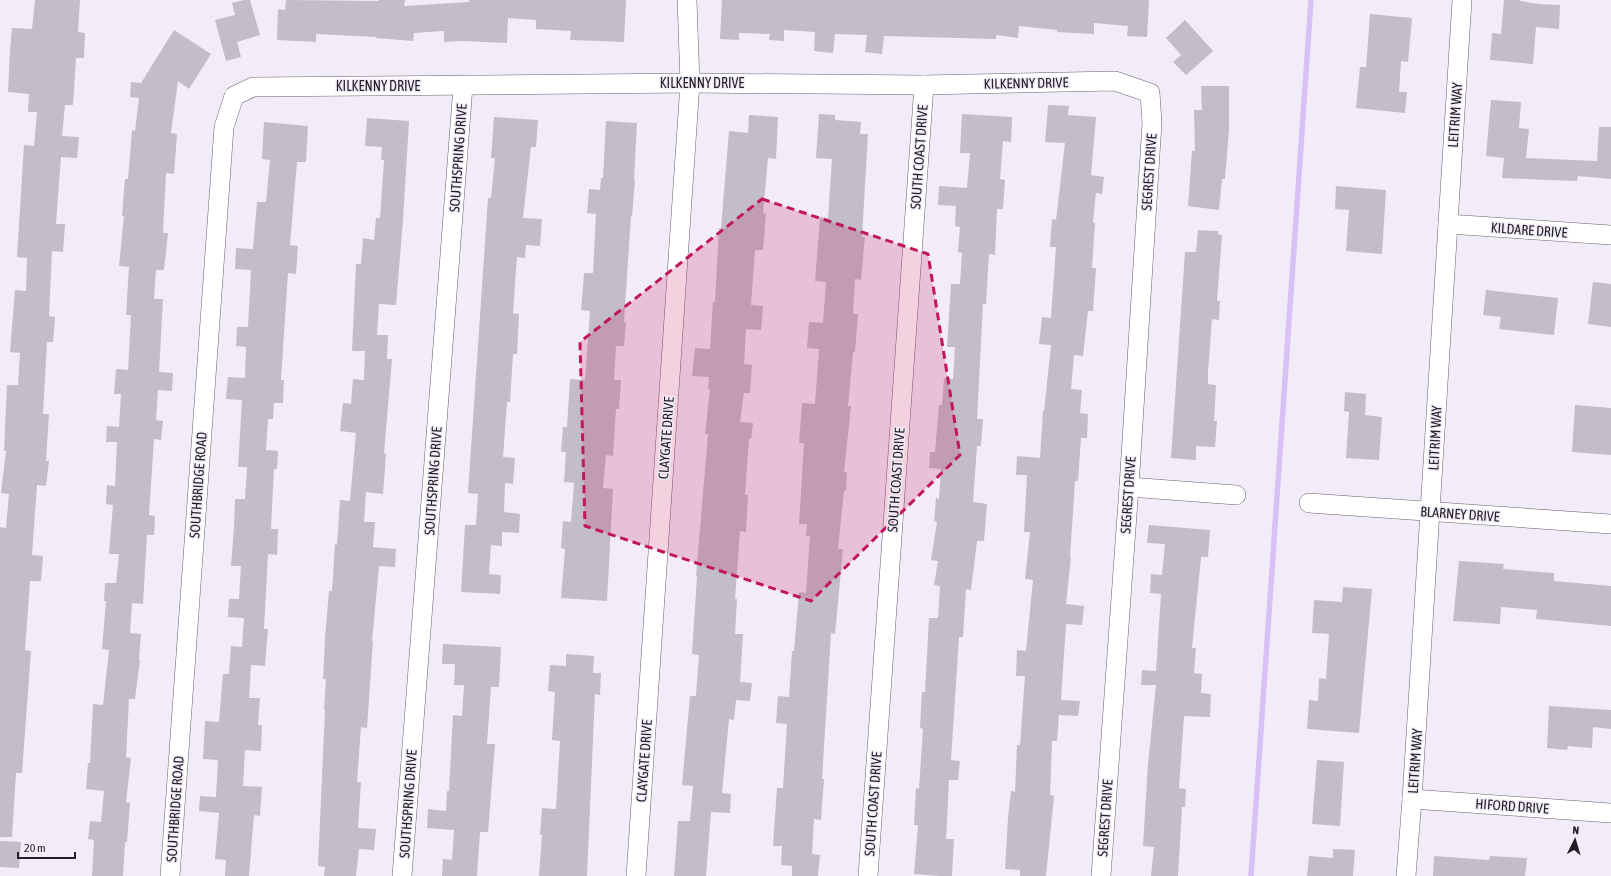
<svg xmlns="http://www.w3.org/2000/svg" width="1611" height="876" font-family="'Asap Condensed',sans-serif">
  <style>
    .lines { fill: none; stroke-linecap: round; stroke-linejoin: round }
    .stream { stroke: #d8c1f4; stroke-width: 5.5 }
    .building { fill: #c2bdc9 }
    .minor-casing { stroke: #66626d; stroke-width: 20 }
    .minor { stroke: #fff; stroke-width: 19 }
    .marked { fill: #c2185b; fill-opacity: 0.2; stroke: #c2185b; stroke-width: 3; stroke-dasharray: 8 5; stroke-linejoin: round }
    .labels { text-anchor: middle; stroke-width: 3; stroke-linejoin: round; paint-order: stroke }
    .street-label { font-size: 14px; fill: #232126; stroke: #f2ecf9 }
  </style>
  <rect width="100%" height="100%" fill="#f2ecf9"/>
  <g class="lines">
    <!-- stream -->
    <path class="stream" d="M 1251,876 L 1311,0"/>
  </g>
  <!-- building -->
  <g class="building">
    <path d="M 35,0 L 80,0 L 78,32 L 85,33 L 84,58 L 76,58 L 73,105 L 65,105 L 62,136 L 79,137 L 77,158 L 61,157 L 56,224 L 65,224 L 63,252 L 52,251 L 49,316 L 55,317 L 53,342 L 47,342 L 43,414 L 49,414 L 46,461 L 49,461 L 46,486 L 37,485 L 32,555 L 43,556 L 41,581 L 30,581 L 25,650 L 31,651 L 22,773 L 16,773 L 12,837 L 0,837 L 0,527 L 6,528 L 9,494 L 1,493 L 6,451 L 4,451 L 7,385 L 18,385 L 20,353 L 10,352 L 15,290 L 26,291 L 27,258 L 17,257 L 24,145 L 34,146 L 37,112 L 28,112 L 29,94 L 8,92 L 10,51 L 12,28 L 32,29 Z"/>
    <path d="M 244,0 L 250,0 L 260,35 L 237,42 L 241,57 L 226,61 L 215,20 L 235,15 L 232,3 Z"/>
    <path d="M 286,0 L 378,1 L 379,0 L 405,0 L 404,6 L 469,2 L 469,0 L 626,0 L 624,42 L 570,40 L 571,31 L 536,29 L 536,20 L 508,18 L 507,43 L 461,41 L 444,42 L 444,31 L 414,33 L 413,41 L 376,38 L 376,37 L 316,34 L 316,42 L 277,40 L 278,9 L 285,10 Z"/>
    <path d="M 722,0 L 1149,0 L 1147,37 L 1127,36 L 1128,26 L 1094,23 L 1094,34 L 1057,32 L 1057,30 L 1019,26 L 1018,38 L 996,35 L 996,39 L 884,36 L 882,54 L 865,52 L 867,35 L 835,34 L 833,53 L 814,51 L 815,32 L 784,30 L 784,41 L 769,40 L 770,34 L 739,33 L 739,40 L 720,39 Z"/>
    <path d="M 1504,0 L 1520,0 L 1520,1 L 1538,4 L 1560,5 L 1559,29 L 1536,27 L 1533,64 L 1490,60 L 1492,33 L 1501,34 Z"/>
    <path d="M 1370,14 L 1412,18 L 1408,62 L 1401,61 L 1399,92 L 1407,92 L 1405,113 L 1356,108 L 1360,67 L 1366,67 Z"/>
    <path d="M 1185,20 L 1213,51 L 1186,75 L 1173,62 L 1181,55 L 1166,38 Z"/>
    <path d="M 174,30 L 211,54 L 189,89 L 178,81 L 171,133 L 177,134 L 174,174 L 166,173 L 163,233 L 168,233 L 164,270 L 156,270 L 154,299 L 163,299 L 159,372 L 173,373 L 172,391 L 158,390 L 156,420 L 163,421 L 161,440 L 154,439 L 149,515 L 155,516 L 154,535 L 147,535 L 143,604 L 132,603 L 130,633 L 141,634 L 139,660 L 140,660 L 135,699 L 129,699 L 126,757 L 131,758 L 126,802 L 130,803 L 127,842 L 125,842 L 123,876 L 92,876 L 94,840 L 88,839 L 90,821 L 101,822 L 104,791 L 86,789 L 88,763 L 90,763 L 93,704 L 103,705 L 109,650 L 102,649 L 106,601 L 104,601 L 105,583 L 116,583 L 119,554 L 109,554 L 113,505 L 106,504 L 107,485 L 115,486 L 117,442 L 106,442 L 107,426 L 119,427 L 121,394 L 114,394 L 116,369 L 128,370 L 131,315 L 126,315 L 129,267 L 119,266 L 124,216 L 122,216 L 125,179 L 128,179 L 132,130 L 135,131 L 139,98 L 130,97 L 131,82 L 141,83 Z"/>
    <path d="M 1201,86 L 1229,86 L 1229,130 L 1225,179 L 1222,179 L 1219,210 L 1188,206 L 1192,151 L 1195,151 L 1194,110 L 1202,110 Z"/>
    <path d="M 1491,100 L 1521,102 L 1519,128 L 1529,129 L 1526,158 L 1597,161 L 1599,127 L 1611,127 L 1611,179 L 1578,176 L 1577,181 L 1502,178 L 1504,158 L 1486,156 Z"/>
    <path d="M 1048,105 L 1069,106 L 1068,115 L 1096,117 L 1091,175 L 1104,177 L 1102,194 L 1096,193 L 1093,222 L 1095,223 L 1092,268 L 1096,268 L 1093,311 L 1088,311 L 1083,356 L 1074,355 L 1071,389 L 1082,390 L 1080,413 L 1088,414 L 1087,438 L 1081,438 L 1078,481 L 1075,481 L 1070,557 L 1071,557 L 1066,604 L 1084,606 L 1082,625 L 1066,624 L 1061,700 L 1080,701 L 1078,716 L 1059,715 L 1057,741 L 1052,741 L 1050,795 L 1054,796 L 1046,876 L 1020,876 L 1020,870 L 1005,869 L 1008,818 L 1011,791 L 1015,792 L 1017,745 L 1020,745 L 1025,676 L 1016,676 L 1017,650 L 1026,651 L 1033,580 L 1025,579 L 1030,532 L 1024,532 L 1027,475 L 1016,475 L 1017,456 L 1040,458 L 1043,411 L 1044,411 L 1051,345 L 1039,344 L 1042,317 L 1051,318 L 1056,247 L 1050,247 L 1052,219 L 1056,220 L 1065,143 L 1045,142 Z"/>
    <path d="M 819,114 L 835,115 L 835,120 L 861,122 L 860,134 L 868,134 L 862,237 L 865,237 L 861,280 L 855,279 L 853,314 L 858,314 L 855,352 L 853,352 L 848,406 L 851,406 L 844,472 L 847,472 L 846,491 L 844,491 L 838,549 L 843,549 L 835,634 L 831,633 L 822,779 L 824,779 L 821,820 L 814,819 L 812,854 L 820,855 L 818,876 L 792,876 L 792,866 L 781,865 L 782,846 L 773,846 L 777,788 L 783,788 L 787,724 L 776,723 L 778,696 L 789,697 L 792,651 L 794,651 L 799,592 L 806,593 L 810,536 L 806,536 L 807,524 L 799,524 L 804,443 L 799,443 L 802,403 L 815,404 L 819,349 L 807,348 L 809,322 L 823,323 L 826,282 L 815,281 L 820,217 L 828,218 L 832,159 L 816,158 Z"/>
    <path d="M 962,114 L 1012,117 L 1011,142 L 1003,141 L 1000,179 L 1005,180 L 1003,209 L 997,209 L 995,255 L 989,254 L 986,304 L 983,304 L 977,419 L 983,419 L 981,446 L 977,446 L 973,502 L 987,504 L 984,541 L 977,541 L 971,590 L 966,589 L 963,637 L 959,637 L 951,760 L 960,761 L 958,780 L 949,780 L 946,839 L 954,839 L 952,876 L 940,876 L 914,874 L 918,825 L 914,825 L 916,788 L 919,789 L 923,729 L 920,728 L 922,692 L 925,692 L 929,618 L 938,618 L 940,586 L 934,585 L 938,561 L 931,560 L 937,522 L 934,521 L 936,498 L 939,499 L 941,469 L 929,468 L 930,452 L 935,452 L 939,405 L 942,405 L 944,378 L 953,379 L 955,347 L 947,347 L 951,284 L 960,284 L 962,253 L 958,252 L 960,227 L 955,226 L 956,206 L 938,205 L 939,186 L 967,188 L 970,153 L 960,153 Z"/>
    <path d="M 749,115 L 778,117 L 776,159 L 768,158 L 763,213 L 766,214 L 763,250 L 755,250 L 751,305 L 763,306 L 761,330 L 746,329 L 744,364 L 752,365 L 750,393 L 744,393 L 740,422 L 753,423 L 751,439 L 749,439 L 745,495 L 748,495 L 746,532 L 740,531 L 735,599 L 737,599 L 735,634 L 743,634 L 740,682 L 752,683 L 750,701 L 736,700 L 734,720 L 729,719 L 722,793 L 731,794 L 730,813 L 711,812 L 706,876 L 674,876 L 678,821 L 690,821 L 693,786 L 682,785 L 690,696 L 696,696 L 699,655 L 692,654 L 697,576 L 696,576 L 708,434 L 705,434 L 710,389 L 708,389 L 709,377 L 692,376 L 695,348 L 710,349 L 713,302 L 715,302 L 719,228 L 721,228 L 729,131 L 748,133 Z"/>
    <path d="M 494,117 L 538,120 L 536,147 L 531,147 L 523,218 L 542,219 L 540,246 L 526,245 L 525,258 L 517,257 L 513,313 L 519,314 L 517,354 L 513,354 L 510,402 L 507,402 L 503,457 L 515,458 L 513,484 L 505,483 L 504,512 L 520,514 L 519,533 L 502,532 L 502,546 L 491,545 L 489,574 L 501,575 L 500,594 L 461,592 L 465,525 L 476,525 L 478,494 L 468,493 L 488,198 L 491,198 L 495,158 L 491,158 Z"/>
    <path d="M 367,118 L 409,121 L 403,220 L 396,305 L 379,304 L 377,335 L 388,335 L 387,359 L 392,359 L 384,453 L 386,454 L 383,494 L 366,492 L 364,522 L 375,522 L 373,547 L 396,549 L 395,567 L 379,566 L 372,641 L 373,641 L 367,728 L 361,727 L 357,782 L 361,782 L 358,828 L 376,829 L 374,850 L 359,849 L 356,876 L 324,876 L 325,867 L 318,866 L 325,710 L 324,710 L 326,679 L 323,679 L 325,638 L 329,591 L 332,591 L 335,544 L 337,545 L 340,500 L 350,501 L 356,433 L 340,431 L 343,403 L 351,404 L 353,379 L 364,380 L 365,351 L 352,351 L 356,264 L 361,264 L 363,238 L 374,240 L 376,218 L 380,218 L 384,160 L 381,160 L 382,147 L 365,146 Z"/>
    <path d="M 606,121 L 637,123 L 634,180 L 635,180 L 632,216 L 631,216 L 624,322 L 626,322 L 624,346 L 616,346 L 614,380 L 621,380 L 619,409 L 616,409 L 613,456 L 606,455 L 603,488 L 613,489 L 607,601 L 561,598 L 565,549 L 561,548 L 563,521 L 571,522 L 574,483 L 564,482 L 566,452 L 561,452 L 563,427 L 567,427 L 570,379 L 585,380 L 590,311 L 581,310 L 584,273 L 593,273 L 596,214 L 587,213 L 589,189 L 600,190 L 601,178 L 603,178 Z"/>
    <path d="M 264,122 L 308,126 L 306,162 L 297,162 L 290,245 L 298,246 L 296,274 L 288,273 L 281,380 L 284,380 L 283,403 L 274,403 L 273,419 L 268,419 L 266,450 L 278,451 L 277,469 L 274,469 L 271,529 L 278,529 L 277,555 L 268,554 L 264,629 L 268,629 L 265,666 L 251,665 L 249,698 L 260,698 L 258,725 L 262,725 L 261,751 L 245,750 L 243,786 L 262,787 L 260,816 L 254,815 L 249,876 L 225,876 L 226,860 L 215,859 L 219,813 L 199,811 L 200,796 L 216,797 L 218,760 L 203,759 L 205,721 L 219,722 L 223,674 L 229,674 L 231,646 L 242,647 L 244,618 L 228,617 L 229,599 L 239,599 L 241,566 L 231,566 L 234,527 L 235,499 L 245,499 L 247,467 L 238,467 L 242,400 L 226,399 L 228,377 L 245,378 L 246,347 L 236,346 L 237,327 L 248,327 L 251,270 L 235,269 L 236,248 L 253,249 L 257,202 L 266,202 L 270,160 L 262,159 Z"/>
    <path d="M 1336,186 L 1386,190 L 1382,254 L 1346,251 L 1349,210 L 1335,209 Z"/>
    <path d="M 1198,230 L 1218,231 L 1218,234 L 1222,235 L 1217,301 L 1220,301 L 1219,320 L 1212,319 L 1208,372 L 1208,384 L 1216,385 L 1214,421 L 1217,421 L 1215,447 L 1196,446 L 1196,460 L 1171,458 L 1185,252 L 1196,252 Z"/>
    <path d="M 1593,282 L 1611,284 L 1611,327 L 1588,324 Z"/>
    <path d="M 1486,290 L 1558,298 L 1554,335 L 1499,329 L 1501,317 L 1483,315 Z"/>
    <path d="M 1345,392 L 1366,394 L 1365,415 L 1382,417 L 1379,460 L 1346,458 L 1349,412 L 1344,411 Z"/>
    <path d="M 1575,405 L 1611,408 L 1611,455 L 1572,452 Z"/>
    <path d="M 1149,525 L 1210,530 L 1208,557 L 1201,557 L 1192,648 L 1196,648 L 1194,673 L 1202,674 L 1201,693 L 1211,694 L 1210,717 L 1184,716 L 1179,788 L 1186,789 L 1185,807 L 1182,807 L 1178,876 L 1151,876 L 1154,847 L 1143,846 L 1148,764 L 1156,685 L 1141,685 L 1142,670 L 1156,671 L 1161,594 L 1150,593 L 1151,574 L 1162,575 L 1165,544 L 1147,543 Z"/>
    <path d="M 1459,561 L 1504,564 L 1503,569 L 1554,573 L 1554,581 L 1611,586 L 1611,626 L 1536,619 L 1537,610 L 1501,607 L 1500,624 L 1453,621 Z"/>
    <path d="M 1343,587 L 1372,589 L 1359,733 L 1307,729 L 1309,700 L 1318,701 L 1319,678 L 1326,679 L 1329,634 L 1312,633 L 1314,600 L 1342,602 Z"/>
    <path d="M 443,644 L 501,647 L 499,687 L 491,687 L 487,744 L 495,744 L 488,832 L 480,832 L 477,876 L 442,876 L 443,859 L 452,860 L 454,830 L 427,828 L 428,809 L 446,811 L 447,791 L 449,791 L 453,715 L 462,716 L 464,685 L 454,685 L 455,664 L 442,664 Z"/>
    <path d="M 566,654 L 594,656 L 593,673 L 601,673 L 600,695 L 595,694 L 587,876 L 539,876 L 542,835 L 540,835 L 542,808 L 556,809 L 560,741 L 552,740 L 555,692 L 548,691 L 550,665 L 566,666 Z"/>
    <path d="M 1549,706 L 1611,710 L 1611,729 L 1593,727 L 1592,748 L 1568,746 L 1567,750 L 1547,748 Z"/>
    <path d="M 1317,760 L 1344,762 L 1340,826 L 1312,824 Z"/>
    <path d="M 0,841 L 21,842 L 19,868 L 0,867 Z"/>
    <path d="M 1333,849 L 1355,850 L 1353,876 L 1307,876 L 1309,856 L 1333,858 Z"/>
    <path d="M 1434,856 L 1489,860 L 1490,856 L 1527,858 L 1525,876 L 1433,876 Z"/>
  </g>
  <g class="lines">
    <!-- minor casing -->
    <g class="minor-casing">
      <g id="minor">
        <path d="M 1448,224 L 1611,235"/>
        <path d="M 1129,487 L 1236,495"/>
        <path d="M 1309,503 L 1611,524"/>
        <path d="M 1412,799 L 1611,813"/>
        <path d="M 170,876 L 224,127 L 234,96 L 253,87 L 690,83 L 924,85 L 1115,81 L 1150,93 L 1152,123 L 1129,487 L 1101,876"/>
        <path d="M 402,876 L 463,86"/>
        <path d="M 636,876 L 690,83 L 687,0"/>
        <path d="M 868,876 L 924,85"/>
        <path d="M 1406,876 L 1412,799 L 1462,0"/>
      </g>
    </g>
    <!-- minor -->
    <use href="#minor" class="minor"/>
  </g>
  <!-- marked area -->
  <path class="marked" d="M 762,199 L 928,254 L 960,455 L 811,601 L 585,526 L 580,342 Z"/>
  <g class="labels">
    <!-- street labels -->
    <g class="street-label">
      <text x="702" y="88">KILKENNY DRIVE</text>
      <text transform="translate(1026 83) rotate(-1)" y="5">KILKENNY DRIVE</text>
      <text x="378" y="91">KILKENNY DRIVE</text>
      <text transform="translate(1455 115) rotate(-86)" y="5">LEITRIM WAY</text>
      <text transform="translate(919 157) rotate(-86)" y="5">SOUTH COAST DRIVE</text>
      <text transform="translate(458 158) rotate(-86)" y="5">SOUTHSPRING DRIVE</text>
      <text transform="translate(1149 172) rotate(-86)" y="5">SEGREST DRIVE</text>
      <text transform="translate(1529 230) rotate(4)" y="5">KILDARE DRIVE</text>
      <text transform="translate(666 438) rotate(-86)" y="5">CLAYGATE DRIVE</text>
      <text transform="translate(1435 438) rotate(-87)" y="5">LEITRIM WAY</text>
      <text transform="translate(896 480) rotate(-86)" y="5">SOUTH COAST DRIVE</text>
      <text transform="translate(433 481) rotate(-86)" y="5">SOUTHSPRING DRIVE</text>
      <text transform="translate(198 485) rotate(-86)" y="5">SOUTHBRIDGE ROAD</text>
      <text transform="translate(1128 495) rotate(-86)" y="5">SEGREST DRIVE</text>
      <text transform="translate(1460 514) rotate(4)" y="5">BLARNEY DRIVE</text>
      <text transform="translate(644 761) rotate(-86)" y="5">CLAYGATE DRIVE</text>
      <text transform="translate(1415 761) rotate(-86)" y="5">LEITRIM WAY</text>
      <text transform="translate(408 804) rotate(-86)" y="5">SOUTHSPRING DRIVE</text>
      <text transform="translate(873 804) rotate(-86)" y="5">SOUTH COAST DRIVE</text>
      <text transform="translate(1512 806) rotate(4)" y="5">HIFORD DRIVE</text>
      <text transform="translate(175 809) rotate(-86)" y="5">SOUTHBRIDGE ROAD</text>
      <text transform="translate(1105 818) rotate(-86)" y="5">SEGREST DRIVE</text>
    </g>
  </g>
  <!-- north arrow -->
  <g transform="translate(1575 840) rotate(5)" stroke="#f2ecf9" stroke-width="3" paint-order="stroke">
  <path d="M0-3L7 15L0 10L-7 15Z" fill="#232126"/>
  <text y="-6" font-size="11" font-weight="bold" text-anchor="middle" fill="#232126">N</text>
  </g>
  <!-- scale -->
  <path d="M18 852v6h57v-6" fill="none" stroke="#232126" stroke-width="2"/>
  <text x="24" y="852" font-size="12" fill="#232126" stroke="#f2ecf9" stroke-width="3" paint-order="stroke">20 m</text>
</svg>
